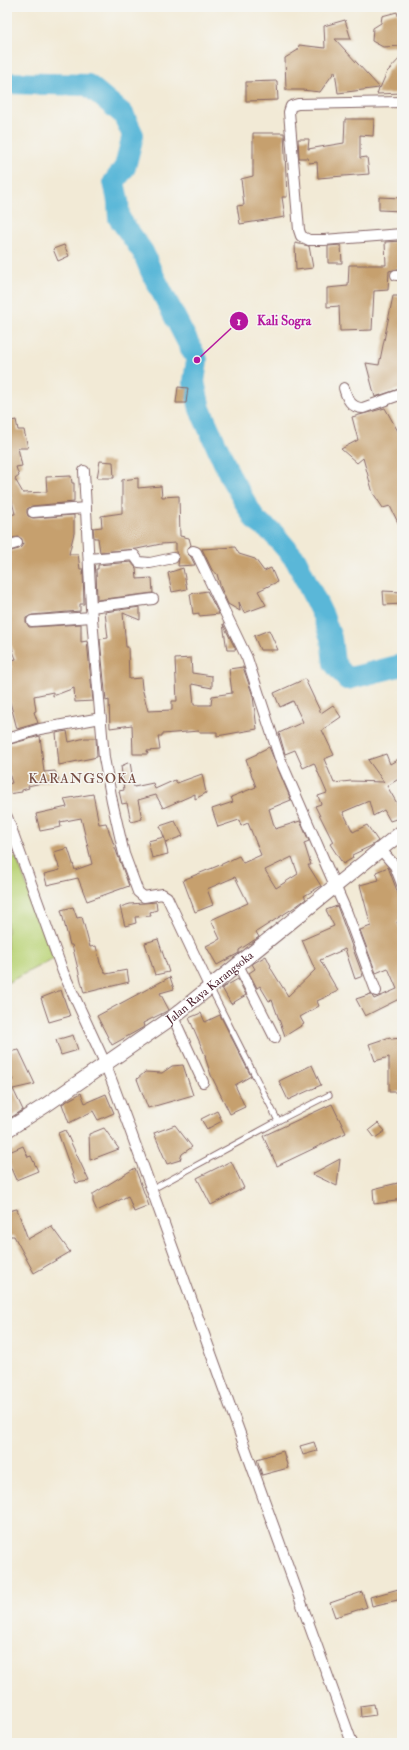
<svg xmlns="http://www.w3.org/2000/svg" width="409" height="1750" font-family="'IM FELL Double Pica',serif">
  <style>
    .green { fill: #bbd479; stroke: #827a52 }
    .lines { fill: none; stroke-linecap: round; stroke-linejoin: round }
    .river { stroke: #5ab7d8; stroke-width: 22 }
    .building { fill: #c6a06e; fill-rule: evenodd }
    .service-casing { stroke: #856667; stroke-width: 7 }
    .minor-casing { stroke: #856667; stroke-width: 12 }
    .secondary-casing { stroke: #856667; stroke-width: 16 }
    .service { stroke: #fff; stroke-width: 5 }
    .minor { stroke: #fff; stroke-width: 10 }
    .secondary { stroke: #fff; stroke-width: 14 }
    .labels { text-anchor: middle; stroke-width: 3; stroke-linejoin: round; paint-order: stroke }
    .street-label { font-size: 12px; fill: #4a1f2b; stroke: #f6f6f2 }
    .quarter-label { font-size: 14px; letter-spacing: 1px; fill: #754c42; stroke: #f6f6f2 }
    .leader { fill: none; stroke: #b5179e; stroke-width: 1.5 }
    .callout-dot { fill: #b5179e; stroke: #f6f6f2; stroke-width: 1.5 }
    .mark-label { font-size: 12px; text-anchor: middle; font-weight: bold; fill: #fff }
    .callout-label { font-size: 13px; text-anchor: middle; font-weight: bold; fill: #b5179e; stroke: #f6f6f2; stroke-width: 3; stroke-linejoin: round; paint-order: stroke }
  </style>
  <rect width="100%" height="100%" fill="#f6f6f2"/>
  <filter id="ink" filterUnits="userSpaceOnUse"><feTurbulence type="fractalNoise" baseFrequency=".025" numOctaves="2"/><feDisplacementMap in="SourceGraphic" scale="8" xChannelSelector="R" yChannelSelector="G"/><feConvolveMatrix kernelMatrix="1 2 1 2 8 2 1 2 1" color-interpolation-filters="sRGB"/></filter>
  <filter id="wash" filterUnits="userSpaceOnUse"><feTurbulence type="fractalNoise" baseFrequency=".012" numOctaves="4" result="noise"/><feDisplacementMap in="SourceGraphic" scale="16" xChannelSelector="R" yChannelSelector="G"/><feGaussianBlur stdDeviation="0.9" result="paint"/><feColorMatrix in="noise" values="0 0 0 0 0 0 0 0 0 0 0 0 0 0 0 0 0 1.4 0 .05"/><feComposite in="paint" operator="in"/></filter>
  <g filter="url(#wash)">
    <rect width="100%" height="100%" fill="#f2ead6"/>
    <!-- green -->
    <path class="green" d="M 16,857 L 54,958 L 7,983 L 7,861 Z"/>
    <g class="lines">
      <!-- river -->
      <path class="river" d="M 7,83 L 88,85 L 123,114 L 133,135 L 125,167 L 114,182 L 118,201 L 119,218 L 143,252 L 151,271 L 197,360 L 194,382 L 200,409 L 231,478 L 256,521 L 272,532 L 296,560 L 323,616 L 331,638 L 334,663 L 347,679 L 402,665"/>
    </g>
    <g id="blocks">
      <!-- building -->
      <g class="building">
        <path d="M 397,12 L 400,22 L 402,22 L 402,46 L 383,47 L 372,41 L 373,28 L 381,23 L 382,16 Z"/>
        <path d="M 345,20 L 351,39 L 335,39 L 380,88 L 387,72 L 402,56 L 402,93 L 377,94 L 379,88 L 338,93 L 335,71 L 320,92 L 302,90 L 286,90 L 285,58 L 298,50 L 299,45 L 325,48 L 324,26 Z"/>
        <path d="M 277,81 L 278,100 L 246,101 L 246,82 Z"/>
        <path d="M 345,119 L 374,119 L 373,136 L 360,135 L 360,158 L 367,157 L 369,174 L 318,178 L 317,162 L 309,163 L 308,158 L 299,158 L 298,139 L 309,139 L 308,149 L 344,143 Z"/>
        <path d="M 253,133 L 284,133 L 287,197 L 282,197 L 285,217 L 240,224 L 237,206 L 244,205 L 241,179 L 253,176 Z"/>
        <path d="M 379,197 L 402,198 L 402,211 L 379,210 Z"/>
        <path d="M 402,241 L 402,268 L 389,271 L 388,290 L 374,291 L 372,330 L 340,331 L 339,306 L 327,307 L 327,288 L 348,286 L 349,265 L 386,265 L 385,242 Z"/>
        <path d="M 295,243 L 309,246 L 313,268 L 296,270 Z"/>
        <path d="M 64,245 L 69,256 L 58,261 L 53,249 Z"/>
        <path d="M 341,245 L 342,263 L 328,263 L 328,246 Z"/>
        <path d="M 393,296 L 402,296 L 402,388 L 375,397 L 366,363 L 379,365 Z"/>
        <path d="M 178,387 L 188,388 L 186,403 L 176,403 Z"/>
        <path d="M 385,408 L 399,433 L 402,433 L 402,531 L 390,506 L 383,508 L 373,493 L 363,458 L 357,463 L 341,449 L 358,440 L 352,417 Z"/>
        <path d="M 16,420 L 18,430 L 24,430 L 28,448 L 18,448 L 22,466 L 16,467 L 19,476 L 15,479 L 23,493 L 47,492 L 46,477 L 71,476 L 72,483 L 74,483 L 74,502 L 32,506 L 27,509 L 27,513 L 28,516 L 33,518 L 74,515 L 74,533 L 69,554 L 78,554 L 80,569 L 83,569 L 84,604 L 80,604 L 80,611 L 32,615 L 26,618 L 26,622 L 29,627 L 32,627 L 81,624 L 81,642 L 87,641 L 93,701 L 75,702 L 74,688 L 53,696 L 53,692 L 34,696 L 36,711 L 34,712 L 38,723 L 17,729 L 10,702 L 7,703 L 7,671 L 12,669 L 9,661 L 16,659 L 7,634 L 7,605 L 9,605 L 7,585 L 7,552 L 19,549 L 23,544 L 22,539 L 19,537 L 7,539 L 7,515 L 15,514 L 10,493 L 7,494 L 7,422 Z"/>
        <path d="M 100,461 L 113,462 L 114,478 L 97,478 Z"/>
        <path d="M 138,478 L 138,488 L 161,486 L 162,497 L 179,496 L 180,536 L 189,538 L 191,545 L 187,549 L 187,553 L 191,557 L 195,565 L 178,566 L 179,557 L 176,552 L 176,543 L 161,544 L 137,549 L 100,552 L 98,538 L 94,538 L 93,528 L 102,527 L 101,516 L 122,513 L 122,480 Z"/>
        <path d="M 235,547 L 239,554 L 255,559 L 264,571 L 271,568 L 277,582 L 258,591 L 266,605 L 244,613 L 239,602 L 240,611 L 228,604 L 221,588 L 217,574 L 212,570 L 202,549 Z"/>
        <path d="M 131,562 L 136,568 L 137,579 L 152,578 L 153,593 L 97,600 L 96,569 L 98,569 L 98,565 Z"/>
        <path d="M 183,568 L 187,589 L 172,592 L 168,573 Z"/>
        <path d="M 207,591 L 219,614 L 199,616 L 199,613 L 193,614 L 190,594 Z"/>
        <path d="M 383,591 L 402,592 L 402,604 L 384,605 Z"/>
        <path d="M 140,607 L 140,620 L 123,613 L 126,647 L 128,647 L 129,679 L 141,678 L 142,688 L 148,711 L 172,710 L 172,701 L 177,701 L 175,659 L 191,658 L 192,673 L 212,676 L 212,688 L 192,684 L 194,705 L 211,705 L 212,696 L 232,693 L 229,669 L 243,667 L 253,696 L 257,729 L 217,736 L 217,732 L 199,732 L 199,731 L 162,734 L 162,736 L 158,736 L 160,750 L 147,751 L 148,754 L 133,754 L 132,725 L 110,728 L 109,700 L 106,701 L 100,639 L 108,638 L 105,612 Z"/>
        <path d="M 223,624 L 236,650 L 227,650 Z"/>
        <path d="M 269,630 L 278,650 L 260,650 L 254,636 Z"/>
        <path d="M 305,679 L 321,713 L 333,705 L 341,717 L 322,730 L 334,755 L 324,759 L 334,783 L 351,781 L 384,782 L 368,760 L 386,754 L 390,764 L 402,757 L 402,777 L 387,786 L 402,812 L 402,817 L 390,821 L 384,810 L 373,816 L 369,801 L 343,812 L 353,832 L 367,825 L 378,841 L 371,846 L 352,855 L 353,858 L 343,864 L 330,844 L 333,842 L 315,806 L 321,804 L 318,796 L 327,793 L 314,763 L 303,768 L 295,750 L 285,754 L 279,733 L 303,722 L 293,701 L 280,707 L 274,693 Z"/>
        <path d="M 67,731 L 69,742 L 85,738 L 96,738 L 97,757 L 59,765 L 56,733 Z"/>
        <path d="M 40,736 L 44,772 L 55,771 L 59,779 L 28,786 L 29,788 L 22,790 L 22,792 L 7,794 L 7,784 L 12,783 L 7,768 L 7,745 Z"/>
        <path d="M 269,747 L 291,800 L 269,809 L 275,829 L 300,821 L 309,841 L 304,843 L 311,865 L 308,865 L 321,886 L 304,896 L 306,899 L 295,907 L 256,932 L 259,937 L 239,950 L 239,953 L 217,965 L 206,946 L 220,939 L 211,920 L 248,903 L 235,877 L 207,889 L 213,905 L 195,912 L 183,880 L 220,865 L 239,856 L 243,863 L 261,855 L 248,823 L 241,826 L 239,820 L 218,827 L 212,809 L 233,802 L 231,797 L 256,787 L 246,759 L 257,754 L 257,753 ZM 292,857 L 298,874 L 276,888 L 265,870 Z"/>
        <path d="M 130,762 L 134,787 L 153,783 L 155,789 L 175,780 L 177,783 L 202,774 L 206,793 L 195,799 L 195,794 L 163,808 L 156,795 L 138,800 L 142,819 L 131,822 L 127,803 L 122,804 L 119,791 L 124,790 L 121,766 Z"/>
        <path d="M 93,794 L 99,824 L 106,823 L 129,886 L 87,901 L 78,878 L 47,885 L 44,874 L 60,870 L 54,852 L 68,848 L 75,870 L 92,864 L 81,818 L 60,822 L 61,827 L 40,831 L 36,814 L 67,807 L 64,799 Z"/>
        <path d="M 175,821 L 183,836 L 166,842 L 160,826 Z"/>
        <path d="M 164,837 L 168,854 L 152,858 L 148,841 Z"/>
        <path d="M 388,867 L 402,904 L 402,921 L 397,922 L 402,933 L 402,1000 L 401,998 L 365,1016 L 356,999 L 371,994 L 374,999 L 397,989 L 388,968 L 376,973 L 360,930 L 371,926 L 360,885 L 379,880 L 376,872 Z"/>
        <path d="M 156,902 L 157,910 L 150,912 L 151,916 L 135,917 L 136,923 L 125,926 L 120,907 L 130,904 Z"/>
        <path d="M 337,906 L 363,976 L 355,979 L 345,949 L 320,960 L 338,991 L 317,1001 L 319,1006 L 300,1017 L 304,1024 L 285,1036 L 272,1000 L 269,1001 L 260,986 L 257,988 L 249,973 L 255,969 L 252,964 L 266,956 L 271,966 L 270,967 L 288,996 L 315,970 L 302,940 L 334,926 L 326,910 Z"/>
        <path d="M 73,907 L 77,918 L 82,917 L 90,947 L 96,946 L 100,963 L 106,974 L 127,970 L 129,982 L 84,993 L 72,945 L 70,945 L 61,910 Z"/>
        <path d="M 158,939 L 169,972 L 155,975 L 145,943 Z"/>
        <path d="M 170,977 L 174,989 L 160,993 L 169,1010 L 143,1023 L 144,1027 L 112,1045 L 97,1016 Z"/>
        <path d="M 238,979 L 246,995 L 231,1004 L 222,988 Z"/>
        <path d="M 61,990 L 70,1016 L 49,1022 L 41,998 Z"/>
        <path d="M 201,1013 L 205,1022 L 220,1015 L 251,1076 L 235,1085 L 245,1107 L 230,1114 L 211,1075 L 205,1057 L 206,1057 L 189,1018 Z"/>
        <path d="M 73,1035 L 78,1050 L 61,1055 L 56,1040 Z"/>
        <path d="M 390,1037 L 391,1039 L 402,1038 L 402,1092 L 389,1092 L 389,1057 L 375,1061 L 369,1044 Z"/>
        <path d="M 19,1050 L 35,1084 L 13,1089 L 23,1110 L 7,1120 L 7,1077 L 9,1082 L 13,1080 L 7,1070 L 7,1052 Z"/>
        <path d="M 183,1065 L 193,1095 L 148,1108 L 137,1079 L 145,1072 L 162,1073 L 172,1066 Z"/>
        <path d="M 312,1065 L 321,1085 L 288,1100 L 279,1081 Z"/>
        <path d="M 81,1093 L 85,1103 L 106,1094 L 114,1113 L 98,1120 L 93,1111 L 69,1123 L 62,1104 Z"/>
        <path d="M 332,1104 L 346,1133 L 277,1166 L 263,1136 Z"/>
        <path d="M 217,1111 L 222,1121 L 207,1129 L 201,1119 Z"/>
        <path d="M 378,1123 L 385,1131 L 375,1138 L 369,1130 Z"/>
        <path d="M 175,1125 L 192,1147 L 182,1154 L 180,1160 L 167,1164 L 154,1133 Z"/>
        <path d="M 104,1128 L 119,1149 L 90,1160 L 89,1134 Z"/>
        <path d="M 65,1130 L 89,1181 L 76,1183 L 58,1133 Z"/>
        <path d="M 23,1146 L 28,1157 L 31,1156 L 38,1171 L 16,1180 L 7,1159 L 7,1153 Z"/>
        <path d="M 340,1159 L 337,1186 L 312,1174 Z"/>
        <path d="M 231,1161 L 244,1188 L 211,1205 L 197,1178 Z"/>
        <path d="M 135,1168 L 149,1206 L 134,1212 L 128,1196 L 97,1211 L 93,1202 L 93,1194 Z"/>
        <path d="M 402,1182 L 402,1198 L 396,1199 L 396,1201 L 374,1204 L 373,1189 Z"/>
        <path d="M 17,1209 L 28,1239 L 51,1226 L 70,1252 L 34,1273 L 14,1236 L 10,1236 L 7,1228 L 7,1211 Z"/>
        <path d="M 314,1442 L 317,1451 L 303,1455 L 300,1446 Z"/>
        <path d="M 283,1451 L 288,1468 L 262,1475 L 257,1459 Z"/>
        <path d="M 402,1588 L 402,1599 L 372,1606 L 370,1597 Z"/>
        <path d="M 362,1592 L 367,1607 L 335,1617 L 330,1603 Z"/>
        <path d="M 374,1704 L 376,1715 L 361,1717 L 360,1706 Z"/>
      </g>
    </g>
  </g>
  <g filter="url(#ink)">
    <use href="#blocks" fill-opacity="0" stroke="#856667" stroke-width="1"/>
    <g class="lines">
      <!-- service casing -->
      <g class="service-casing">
        <g id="service">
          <path d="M 278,1121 L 329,1095"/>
          <path d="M 151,1190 L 278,1121 L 211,989"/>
        </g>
      </g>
      <!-- minor casing -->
      <g class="minor-casing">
        <g id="minor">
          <path d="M 402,102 L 298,104 L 291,106 L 289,112 L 299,230 L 301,236 L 309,240 L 324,240 L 402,234"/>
          <path d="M 396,275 L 402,275"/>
          <path d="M 344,388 C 347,399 351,408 363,408 L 402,394"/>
          <path d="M 84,471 L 91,607 L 104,758 L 112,801 L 124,854 L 138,892 L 144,897 L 162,894 L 167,897 L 210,988"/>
          <path d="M 33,512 L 86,508"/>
          <path d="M 7,546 L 17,543"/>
          <path d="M 193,551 L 196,552 L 247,658 L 280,759 L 347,913 L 376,991"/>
          <path d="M 89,559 L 134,555 L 139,562 L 150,563 L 173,558"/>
          <path d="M 91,607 L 153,599"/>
          <path d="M 32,621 L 92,617"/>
          <path d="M 7,739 L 40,729 L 101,718"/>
          <path d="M 7,817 L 63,972 L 105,1063 L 129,1127 L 352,1743"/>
          <path d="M 381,850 L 395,866 L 402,884"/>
          <path d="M 238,965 L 275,1038"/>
          <path d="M 173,1017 L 203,1082"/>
        </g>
      </g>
      <!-- secondary casing -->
      <g class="secondary-casing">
        <g id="secondary">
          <path id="s1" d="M 7,1130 L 46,1105 L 173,1017 L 402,832"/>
        </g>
      </g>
      <!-- service -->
      <use href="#service" class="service"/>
      <!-- minor -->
      <use href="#minor" class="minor"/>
      <!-- secondary -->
      <use href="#secondary" class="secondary"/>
    </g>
  </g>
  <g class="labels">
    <!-- street labels -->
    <g class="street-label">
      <text dy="4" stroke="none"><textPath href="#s1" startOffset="248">Jalan Raya Karangsoka</textPath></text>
    </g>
    <!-- quarter labels -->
    <g class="quarter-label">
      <text x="83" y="783">KARANGSOKA</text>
    </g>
  </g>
  <!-- callouts -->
  <path class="leader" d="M197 360L239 321"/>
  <g class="callout-dot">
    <circle cx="197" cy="360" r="4"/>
    <circle cx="239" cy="321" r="10"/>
  </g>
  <g class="mark-label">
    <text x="239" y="325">1</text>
  </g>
  <g class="callout-label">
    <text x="284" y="325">Kali Sogra</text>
  </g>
  <!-- margin -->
  <rect width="409" height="1750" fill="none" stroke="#f6f6f2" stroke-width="24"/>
</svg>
